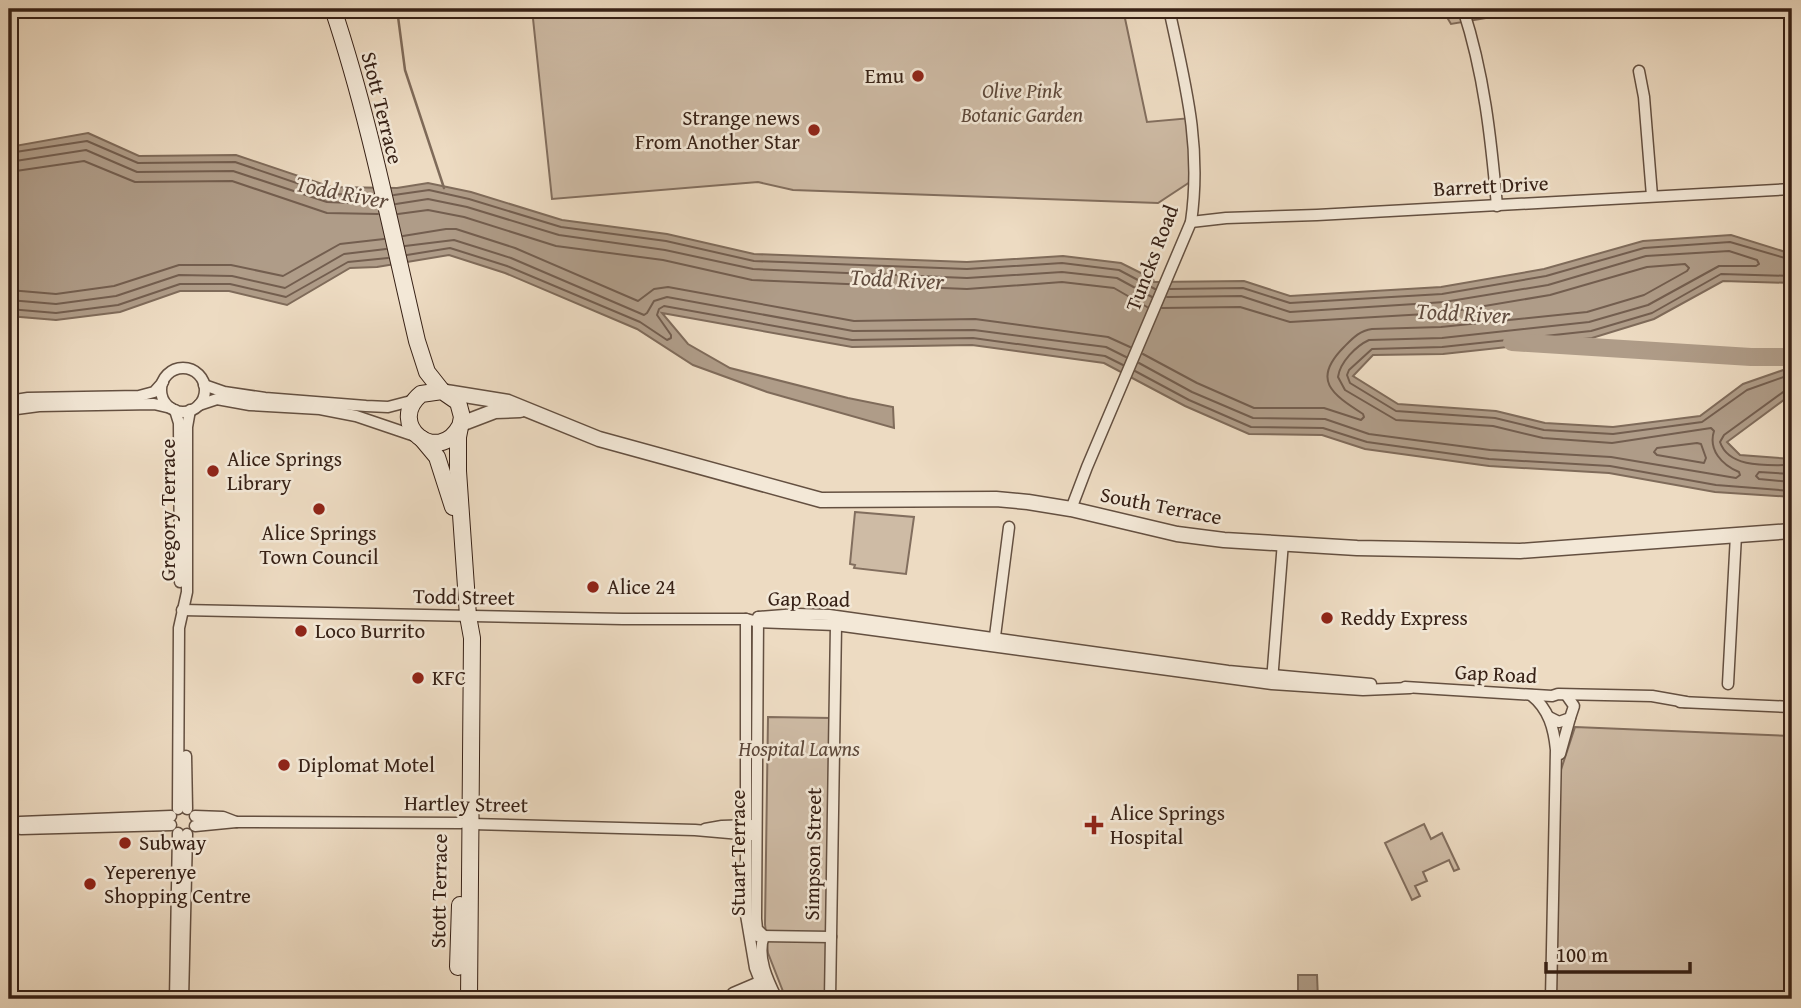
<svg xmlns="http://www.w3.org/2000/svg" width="1801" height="1008" font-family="'Gentium Book Plus',serif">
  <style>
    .green { fill: #cebba5; stroke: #826e5e; stroke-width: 2 }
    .water { fill: #af9c88; stroke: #7f6b5a; stroke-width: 2 }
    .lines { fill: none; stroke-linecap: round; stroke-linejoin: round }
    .shore { stroke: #735e4f; stroke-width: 2 }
    .stream { stroke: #7f6b5a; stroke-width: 2.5 }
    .river { stroke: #af9c88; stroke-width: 18 }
    .minor-casing { stroke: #645041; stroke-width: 13 }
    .tertiary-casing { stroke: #645041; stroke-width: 17 }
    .secondary-casing { stroke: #372116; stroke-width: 18 }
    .minor { stroke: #f3e8d7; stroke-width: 10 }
    .tertiary { stroke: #f3e8d7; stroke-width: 14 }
    .secondary { stroke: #f3e8d7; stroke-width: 16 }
    .poi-dot { fill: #8f2418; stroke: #f3e8d7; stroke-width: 2.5 }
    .labels { text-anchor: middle; stroke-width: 5; stroke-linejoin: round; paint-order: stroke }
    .poi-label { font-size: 21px; fill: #372116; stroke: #f3e8d7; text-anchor: start }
    .park-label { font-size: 21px; font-style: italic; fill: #5d483a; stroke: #f3e8d7 }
    .street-label { font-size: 21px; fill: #372116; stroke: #f3e8d7 }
    .water-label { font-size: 23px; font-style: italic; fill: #614c3e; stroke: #f3e8d7 }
  </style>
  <rect width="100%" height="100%" fill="#eddbc2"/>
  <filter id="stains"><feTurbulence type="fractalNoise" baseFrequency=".00286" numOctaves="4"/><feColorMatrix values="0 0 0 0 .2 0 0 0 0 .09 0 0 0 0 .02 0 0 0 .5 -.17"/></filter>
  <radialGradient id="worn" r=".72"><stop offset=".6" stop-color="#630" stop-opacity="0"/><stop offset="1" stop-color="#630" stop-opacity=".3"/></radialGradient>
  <!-- green -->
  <g class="green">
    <path d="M 532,9 L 1123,9 L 1147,122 L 1191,118 L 1196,178 L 1158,203 L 793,190 L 758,182 L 552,199 Z"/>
    <path d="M 1442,9 L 1539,9 L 1451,24 Z"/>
    <path d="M 855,512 L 914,517 L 906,574 L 854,568 L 855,565 L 850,564 Z"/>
    <path d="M 768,717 L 831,718 L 826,999 L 786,999 L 768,953 L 765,924 Z"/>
    <path d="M 1575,727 L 1792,736 L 1792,999 L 1551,999 L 1554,791 Z"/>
    <path d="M 1424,824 L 1431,839 L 1442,833 L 1459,869 L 1454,871 L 1449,860 L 1423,872 L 1427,881 L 1415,886 L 1420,896 L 1412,900 L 1385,843 Z"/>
  </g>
  <!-- water -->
  <g class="water">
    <path d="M 88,133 L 139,156 L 236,155 L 331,187 L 397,188 L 428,183 L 471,192 L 562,220 L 667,234 L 754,254 L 967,262 L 1063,256 L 1121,263 L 1153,279 L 1154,282 L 1244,281 L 1290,296 L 1441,287 L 1544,269 L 1643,241 L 1731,235 L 1792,254 L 1792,283 L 1723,281 L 1654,319 L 1592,338 L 1443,354 L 1373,355 L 1353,376 L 1398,404 L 1496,411 L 1545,423 L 1613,427 L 1700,416 L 1743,384 L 1792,367 L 1792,394 L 1727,442 L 1740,455 L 1792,459 L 1792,497 L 1715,492 L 1609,473 L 1489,466 L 1365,449 L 1322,435 L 1249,434 L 1185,406 L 1104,363 L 972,345 L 852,347 L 662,313 L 688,344 L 730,368 L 848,398 L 893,407 L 894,428 L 767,392 L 693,365 L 637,329 L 505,273 L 449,255 L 377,267 L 350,268 L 287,305 L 229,291 L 180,291 L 120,312 L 56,320 L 9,316 L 9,147 Z"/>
    <path d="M 1298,975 L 1317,975 L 1318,999 L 1298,999 Z"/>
  </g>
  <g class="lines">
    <!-- shore -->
    <g class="shore">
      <path d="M 9,153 L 87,141 L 138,163 L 235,162 L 329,194 L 374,195"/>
      <path d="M 9,162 L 86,150 L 137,172 L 233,171 L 327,202 L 376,204"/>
      <path d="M 9,172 L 84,161 L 135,182 L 232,181 L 327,213 L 378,214"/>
      <path d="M 394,195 L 429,190 L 469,199 L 561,227 L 666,241 L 754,261 L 967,269 L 1062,263 L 1119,270 L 1155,289"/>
      <path d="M 396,204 L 428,199 L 467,207 L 559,235 L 665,250 L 753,269 L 967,278 L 1062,272 L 1117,278 L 1152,297"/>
      <path d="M 398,214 L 428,210 L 464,217 L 556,246 L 663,260 L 752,280 L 967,289 L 1062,282 L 1114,288 L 1147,307"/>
      <path d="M 403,236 L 446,229 L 456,229 L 515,248 L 638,301 L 654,289 L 668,287 L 854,321 L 975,319 L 1108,337 L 1130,347"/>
      <path d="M 405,246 L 454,240 L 511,258 L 644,315 L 647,313 L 654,301 L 667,297 L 853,331 L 974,330 L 1106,347 L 1126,357"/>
      <path d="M 407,255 L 450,248 L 507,266 L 640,322 L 667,340 L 671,338 L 671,335 L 657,315 L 659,309 L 664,306 L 852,340 L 973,338 L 1105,356 L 1123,365"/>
      <path d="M 1792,276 L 1721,274 L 1652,313 L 1591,331 L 1442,347 L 1372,349 L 1349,370 L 1347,375 L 1350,383 L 1396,411 L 1495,418 L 1544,430 L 1613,434 L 1702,422 L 1747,390 L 1792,374"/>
      <path d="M 1170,289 L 1243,288 L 1290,303 L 1442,294 L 1546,276 L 1644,248 L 1730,242 L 1792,260"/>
      <path d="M 9,290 L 56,294 L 114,286 L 179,265 L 231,265 L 283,276 L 340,244 L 384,239"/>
      <path d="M 9,300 L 56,304 L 116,296 L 179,275 L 232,276 L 285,288 L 344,254 L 386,249"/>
      <path d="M 9,309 L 56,313 L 118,305 L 180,284 L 230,284 L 286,297 L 348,262 L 388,258"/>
      <path d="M 1143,354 L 1197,383 L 1254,408 L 1324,408 L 1361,420 L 1364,417 L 1363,414 C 1332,394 1311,380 1344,347 C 1353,338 1359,331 1372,329 L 1441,327 L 1587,312 L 1644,295 L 1687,271 L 1689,268 L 1685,264 L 1647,267 L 1550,295 L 1443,313 L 1290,322 L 1240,307 L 1162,308"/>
      <path d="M 1139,363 L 1192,392 L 1253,418 L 1325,419 L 1369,434 L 1490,450 L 1611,457 L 1736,478 L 1740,475 L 1739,472 C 1722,465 1708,450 1714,431 L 1711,428 L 1612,443 L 1543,438 L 1493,426 L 1396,420 L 1345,390 L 1338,377 C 1340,362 1356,346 1369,340 L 1442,338 L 1589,322 L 1648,305 L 1719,266 L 1756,266 L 1759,264 L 1757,260 L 1729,251 L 1646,256 L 1548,285 L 1444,302 L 1415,304 L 1290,312 L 1241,296 L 1167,297"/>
      <path d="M 1135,371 L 1189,400 L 1251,427 L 1323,428 L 1367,442 L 1489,459 L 1610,466 L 1716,485 L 1792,491"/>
      <path d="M 1792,389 L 1786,390 L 1724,435 L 1720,442 C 1729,469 1769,465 1792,465"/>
      <path d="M 1697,443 L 1701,444 L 1706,458 L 1704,463 L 1657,455 L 1654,452 L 1657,448 Z"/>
      <path d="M 1792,474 L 1759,472 L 1756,476 L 1759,479 L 1792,482"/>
    </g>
    <!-- stream -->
    <path class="stream" d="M 397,9 L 405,70 L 444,188"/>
    <!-- river -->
    <path class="river" d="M 1512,342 L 1751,357 L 1792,357"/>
    <!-- minor casing -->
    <g class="minor-casing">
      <g id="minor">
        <path d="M 1463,9 C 1484,73 1491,138 1497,206"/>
        <path d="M 1639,71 L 1644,97 L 1652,196"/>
        <path d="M 1191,222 L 1226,218 L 1317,215 L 1792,189"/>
        <circle cx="183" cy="390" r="22"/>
        <path d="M 204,385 L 224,392 L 265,398 L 366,406 L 388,407 L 415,400"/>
        <path d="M 9,401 L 28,398 L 139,396 L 154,392 L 163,382"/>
        <path d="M 199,405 L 217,399 L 250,405 L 320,409 L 356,416 L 418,437"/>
        <path d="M 9,410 L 39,406 L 154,404 L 171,408"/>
        <path d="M 175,410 L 179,423 L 180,582"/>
        <path d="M 1071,509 L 1087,467 L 1191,222 C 1202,145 1185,83 1169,9"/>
        <path d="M 182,610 L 623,619 L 746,619 L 758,622 L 836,625 L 1272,684 L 1363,690 L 1410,688"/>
        <path d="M 758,617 L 756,919 L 757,929 L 764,936 C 756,956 768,981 777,999"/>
        <path d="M 759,617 L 797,614 L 829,615 L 1228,671 L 1371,684"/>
        <path d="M 746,619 L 746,915 L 755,968 L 767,999"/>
        <path d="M 994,644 L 1009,527"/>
        <path d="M 1272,681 L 1283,542"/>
        <path d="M 1728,684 L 1736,535"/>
        <path d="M 1405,687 L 1552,696 L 1558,694 L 1652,696 L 1686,702"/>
        <path d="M 1531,695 C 1549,709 1554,729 1556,750 L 1551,999"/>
        <path d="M 1680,702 L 1792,707"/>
        <path d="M 1549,717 L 1559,722 L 1570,718 L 1574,706 L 1567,696"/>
        <path d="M 1560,754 L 1570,718"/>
        <path d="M 186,756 L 187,809"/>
        <path d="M 178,809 L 179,628 L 187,592 L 187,427 L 190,410"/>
        <path d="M 195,816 L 223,817 L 236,822"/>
        <path d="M 472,824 L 695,830 L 752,835"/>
        <path d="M 9,826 L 17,826 L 21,829 L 171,825"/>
        <path d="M 17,826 L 20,822 L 171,816"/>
        <path d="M 195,826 L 236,822 L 461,823"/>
        <path d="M 705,829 L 722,826 L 751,825"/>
        <path d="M 757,936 L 831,937"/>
        <path d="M 733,993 L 766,979"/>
        <path d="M 175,999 L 178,833"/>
        <path d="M 183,999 L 187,834"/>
        <path d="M 707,999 L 770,991"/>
        <path d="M 830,999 L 836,625"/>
      </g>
    </g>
    <!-- tertiary casing -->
    <g class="tertiary-casing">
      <g id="tertiary">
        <path d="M 446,392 L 508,402 L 599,439 L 821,500 L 996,499 L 1028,502 L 1071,509 L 1177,534 L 1224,540 L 1357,548 L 1520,551 L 1792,531"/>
        <path d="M 461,424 L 495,411 L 520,410"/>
      </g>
    </g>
    <!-- secondary casing -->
    <g class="secondary-casing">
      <g id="secondary">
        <path d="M 333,9 C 369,117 391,230 417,341 L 427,372 L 442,391"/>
        <path d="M 460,426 C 438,467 385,424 421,394 L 442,391 L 458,402 L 462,417 L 458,437 L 458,471 L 468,616 L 472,638 L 469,999"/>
        <path d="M 422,439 L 437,457 L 453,507"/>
        <path d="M 458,967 L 460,905"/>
      </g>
    </g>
    <!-- minor -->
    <use href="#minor" class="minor"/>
    <!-- tertiary -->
    <use href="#tertiary" class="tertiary"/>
    <!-- secondary -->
    <use href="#secondary" class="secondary"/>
  </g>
  <!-- markers -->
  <g class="poi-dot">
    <circle cx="918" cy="76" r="7"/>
    <circle cx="814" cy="130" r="7"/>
    <circle cx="213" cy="471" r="7"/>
    <circle cx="319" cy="509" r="7"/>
    <circle cx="593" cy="587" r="7"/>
    <circle cx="1327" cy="618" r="7"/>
    <circle cx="301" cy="631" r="7"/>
    <circle cx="418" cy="678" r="7"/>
    <circle cx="284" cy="765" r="7"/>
    <path d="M1090.5 814.5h7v7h7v7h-7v7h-7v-7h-7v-7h7z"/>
    <circle cx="125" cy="843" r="7"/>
    <circle cx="90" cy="884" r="7"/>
  </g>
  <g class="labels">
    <!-- poi labels -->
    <g class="poi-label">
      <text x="904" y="83" text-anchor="end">Emu</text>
      <text x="800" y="125" text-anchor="end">Strange news<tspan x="800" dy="24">From Another Star</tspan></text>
      <text x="227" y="466">Alice Springs<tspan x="227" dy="24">Library</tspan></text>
      <text x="319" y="540" text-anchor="middle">Alice Springs<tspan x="319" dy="24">Town Council</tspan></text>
      <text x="607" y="594">Alice 24</text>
      <text x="1341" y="625">Reddy Express</text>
      <text x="315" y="638">Loco Burrito</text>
      <text x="432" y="685">KFC</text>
      <text x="298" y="772">Diplomat Motel</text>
      <text x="1110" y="820">Alice Springs<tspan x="1110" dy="24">Hospital</tspan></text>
      <text x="139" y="850">Subway</text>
      <text x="104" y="879">Yeperenye<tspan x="104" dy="24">Shopping Centre</tspan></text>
    </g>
    <!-- park labels -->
    <g class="park-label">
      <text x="1022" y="98">Olive Pink<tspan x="1022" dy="24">Botanic Garden</tspan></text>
      <text x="799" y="756">Hospital Lawns</text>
    </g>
    <!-- street labels -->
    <g class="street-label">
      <text transform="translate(382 108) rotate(76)" y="7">Stott Terrace</text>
      <text transform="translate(1491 186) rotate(-3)" y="7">Barrett Drive</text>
      <text transform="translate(1152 258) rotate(-69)" y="7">Tuncks Road</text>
      <text transform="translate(1161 506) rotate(11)" y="7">South Terrace</text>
      <text transform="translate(168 510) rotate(-90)" y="7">Gregory Terrace</text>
      <text transform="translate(464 597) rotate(1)" y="7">Todd Street</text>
      <text transform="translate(809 599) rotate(1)" y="7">Gap Road</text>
      <text transform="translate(1496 674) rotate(3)" y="7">Gap Road</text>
      <text transform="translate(466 804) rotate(1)" y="7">Hartley Street</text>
      <text transform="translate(738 853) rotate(-90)" y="7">Stuart Terrace</text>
      <text transform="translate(813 854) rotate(-89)" y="7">Simpson Street</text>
      <text transform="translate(439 891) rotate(-89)" y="7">Stott Terrace</text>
    </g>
    <!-- water labels -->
    <g class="water-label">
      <text transform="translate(342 192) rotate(11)" y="8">Todd River</text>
      <text transform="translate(897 279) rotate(3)" y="8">Todd River</text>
      <text transform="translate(1463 313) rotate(3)" y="8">Todd River</text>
    </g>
  </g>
  <!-- margin -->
  <rect width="1801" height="1008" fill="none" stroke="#eddbc2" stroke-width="35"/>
  <rect x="10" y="10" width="1780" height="987" fill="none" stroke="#372116" stroke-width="3.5"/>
  <rect x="18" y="18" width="1766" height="973" fill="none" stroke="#372116" stroke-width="2"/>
  <!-- scale -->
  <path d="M1546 962v10h144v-10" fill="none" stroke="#372116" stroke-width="3.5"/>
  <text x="1556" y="962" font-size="21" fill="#372116" stroke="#f3e8d7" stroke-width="5" paint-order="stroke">100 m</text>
  <rect width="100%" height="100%" filter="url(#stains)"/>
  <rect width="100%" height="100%" fill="url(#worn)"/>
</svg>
